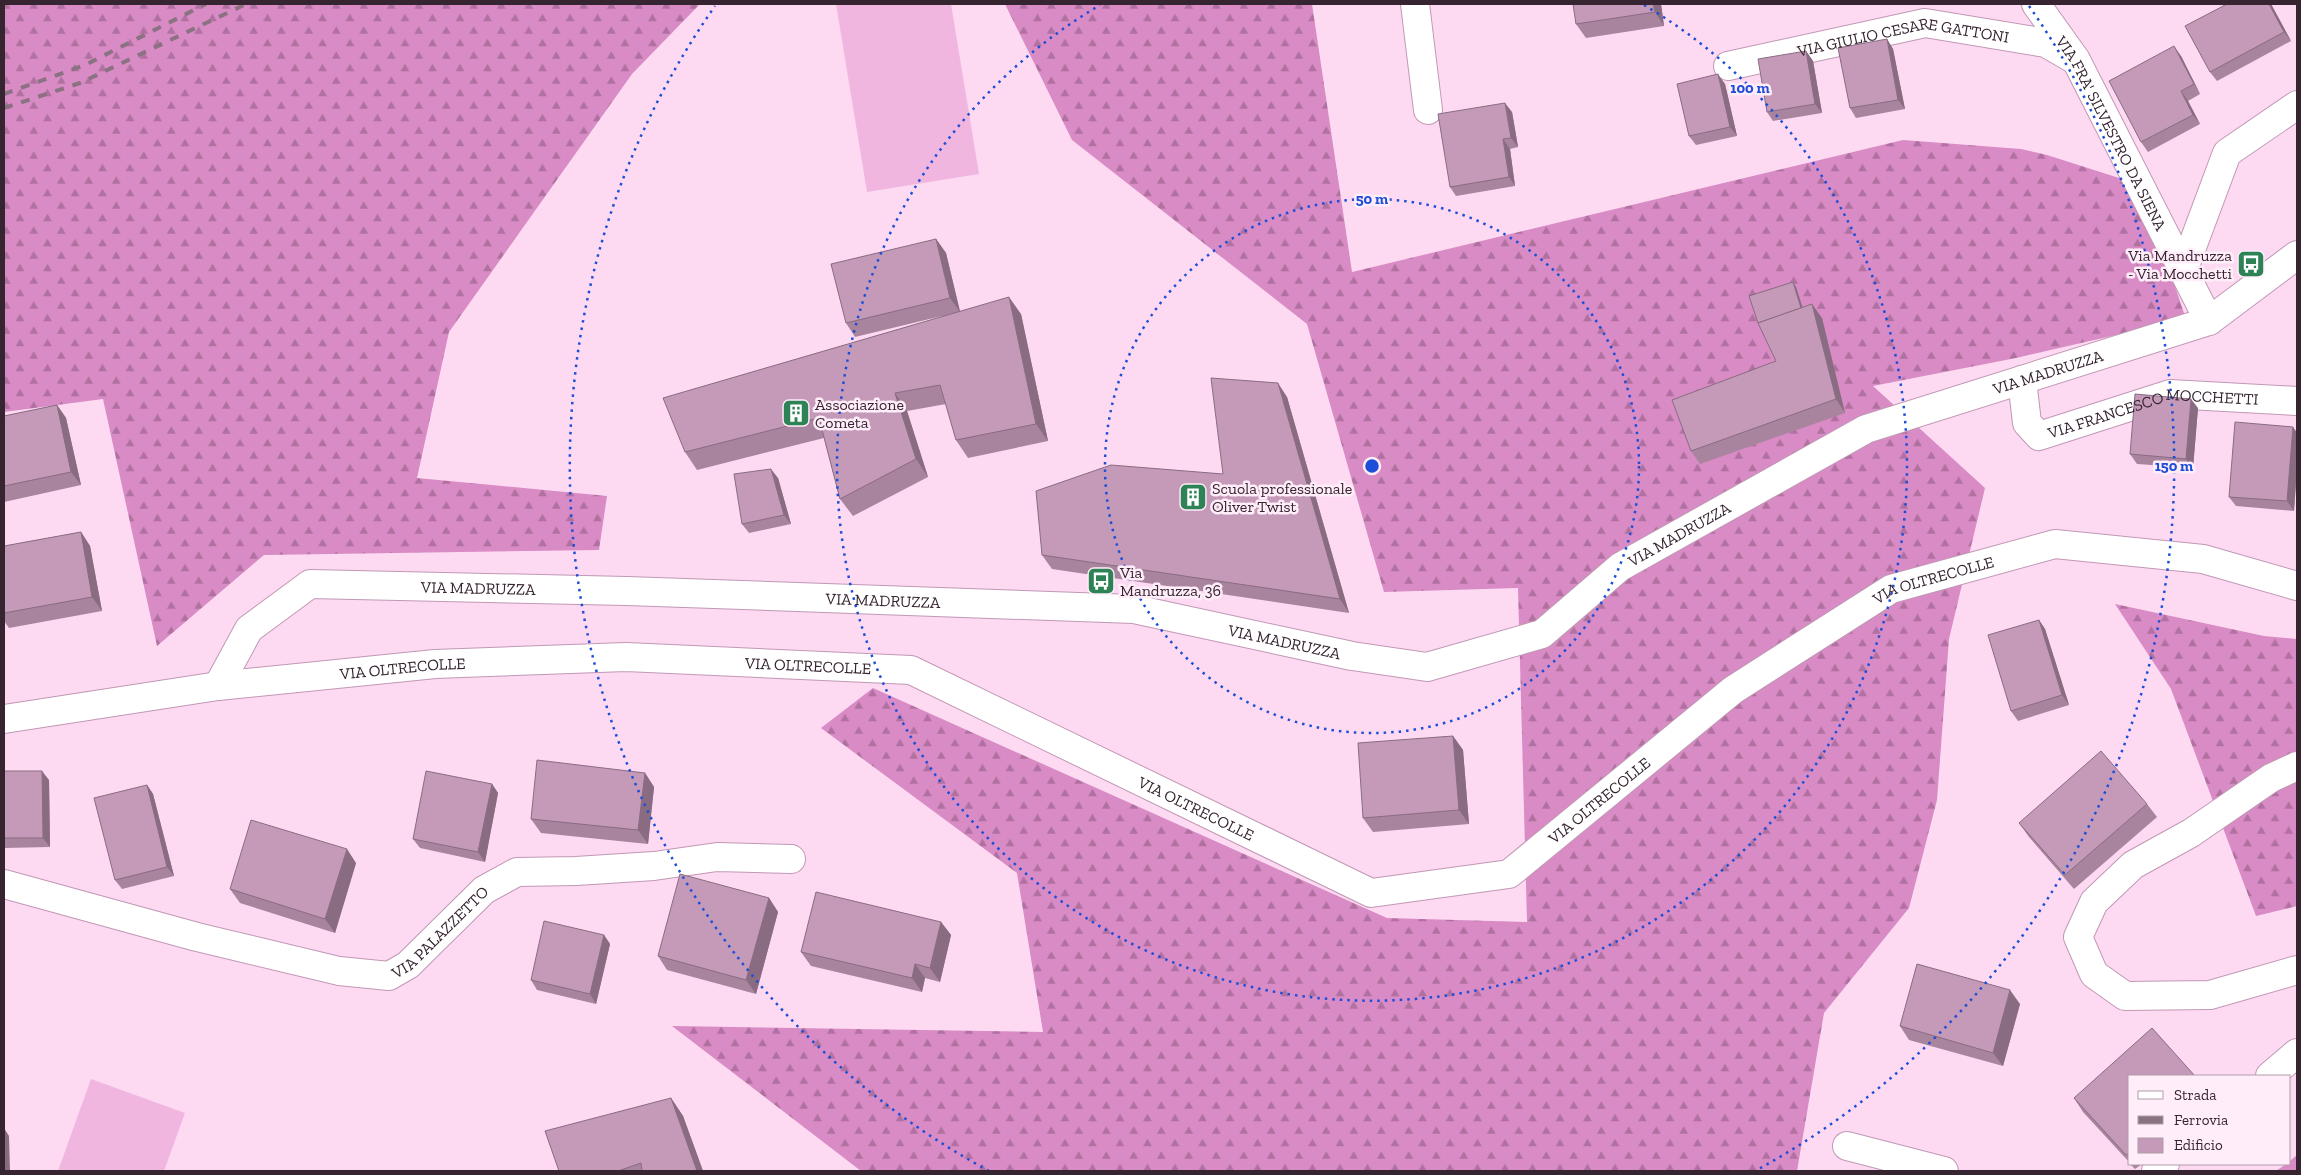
<svg xmlns="http://www.w3.org/2000/svg" width="2301" height="1175" font-family="'Zilla Slab',serif">
  <style>
    .grass { fill: #f0b6e0 }
    .forest { fill: url(#forest-firs) }
    .lines { fill: none; stroke-linecap: round; stroke-linejoin: round }
    .minor-casing { stroke: #c198b5; stroke-width: 30 }
    .major-casing { stroke: #c198b5; stroke-width: 30 }
    .minor { stroke: #fff; stroke-width: 28 }
    .major { stroke: #fff; stroke-width: 28 }
    .rail { stroke: #8b7283; stroke-width: 4; stroke-dasharray: 9 9; stroke-linecap: butt }
    .wall { fill: #a9849e }
    .shaded-wall { fill: #896c81 }
    .building { fill: #c49ab8; stroke: #896c81 }
    .ring { fill: none; stroke: #1d4ed8; stroke-width: 2.5; stroke-dasharray: 2.5 5 }
    .labels { text-anchor: middle; stroke-width: 5; stroke-linejoin: round; paint-order: stroke }
    .street-label { font-size: 16px; fill: #362531; stroke: #ffedf9 }
    .poi-label { font-size: 16px; fill: #362531; stroke: #ffedf9; text-anchor: start }
    .centre { fill: #1d4ed8; stroke: #ffedf9; stroke-width: 2.5 }
    .ring-label { font-size: 15px; text-anchor: middle; font-weight: bold; fill: #1d4ed8; stroke: #ffedf9; stroke-width: 5; stroke-linejoin: round; paint-order: stroke }
  </style>
  <defs>
    <pattern id="forest-firs" width="22" height="20" patternUnits="userSpaceOnUse" patternTransform="scale(1.25)"><rect width="22" height="20" fill="#d88bc4"/><path d="M5 1l3.5 6h-7zM16 11l3.5 6h-7z" fill="#b071a0"/></pattern>
  </defs>
  <rect width="100%" height="100%" fill="#fddaf2"/>
  <!-- grass -->
  <g class="grass">
    <path d="M 836,4 L 951,4 L 979,174 L 867,192 Z"/>
    <path d="M 91,1079 L 185,1113 L 164,1171 L 58,1171 Z"/>
  </g>
  <!-- forest -->
  <g class="forest">
    <path d="M 4,4 L 700,4 L 632,74 L 449,332 L 417,478 L 607,496 L 599,550 L 264,555 L 157,646 L 103,399 L 4,412 Z"/>
    <path d="M 1005,4 L 1312,4 L 1352,272 L 1903,140 L 2021,149 L 2047,155 L 2141,185 L 2186,319 L 2016,358 L 1873,386 L 1985,488 L 1949,639 L 1937,800 L 1909,908 L 1824,1013 L 1797,1171 L 861,1171 L 672,1026 L 1043,1032 L 1017,873 L 821,728 L 873,688 L 1387,918 L 1527,922 L 1518,588 L 1384,592 L 1307,324 L 1072,140 Z"/>
    <path d="M 2115,604 L 2264,636 L 2297,639 L 2297,906 L 2256,916 L 2171,689 Z"/>
    <path d="M 2297,1155 L 2297,1171 L 2276,1171 L 2286,1164 L 2290,1164 L 2290,1161 Z"/>
  </g>
  <g class="lines">
    <!-- minor casing -->
    <g class="minor-casing">
      <g id="minor">
        <path d="M 1415,4 L 1428,110"/>
        <path id="s1" d="M 2036,4 L 2076,60 L 2209,321"/>
        <path id="s2" d="M 1728,66 L 1925,23 L 2046,43 L 2072,58"/>
        <path d="M 2183,271 L 2227,153 L 2297,105"/>
        <path id="s3" d="M 2022,380 L 2027,423 L 2039,436 L 2170,394 L 2297,401"/>
        <path id="s4" d="M 218,686 L 249,629 L 310,584 L 627,591 L 1134,609 L 1352,656 L 1427,667 L 1542,634 L 1620,567 L 1866,429 L 2209,321 L 2297,255"/>
        <path d="M 2297,766 L 2271,778 L 2191,833 L 2133,865 L 2094,902 L 2078,937 L 2094,974 L 2125,996 L 2210,995 L 2297,970"/>
        <path id="s5" d="M 4,884 L 197,937 L 339,971 L 389,976 L 408,965 L 484,890 L 517,872 L 576,871 L 654,866 L 717,857 L 791,859"/>
        <path d="M 2270,1076 L 2297,1053"/>
        <path d="M 1847,1146 L 1944,1171"/>
        <path d="M 2156,1171 L 2165,1164"/>
      </g>
    </g>
    <!-- major casing -->
    <g class="major-casing">
      <g id="major">
        <path id="s6" d="M 4,719 L 218,686 L 435,664 L 626,657 L 911,670 L 1371,893 L 1509,874 L 1733,690 L 1891,589 L 2055,544 L 2203,559 L 2297,586"/>
      </g>
    </g>
    <!-- minor -->
    <use href="#minor" class="minor"/>
    <!-- major -->
    <use href="#major" class="major"/>
    <!-- rail -->
    <g class="rail">
      <path d="M 4,94 L 85,65 L 206,4"/>
      <path d="M 4,108 L 80,83 L 246,4"/>
    </g>
  </g>
  <!-- wall -->
  <g class="wall">
    <path d="M 1661,4 L 1664,26 L 1586,38 L 1576,24 Z"/>
    <path d="M 2271,4 L 2291,41 L 2217,81 L 2210,72 Z"/>
    <path d="M 1887,39 L 1893,49 L 1905,109 L 1856,118 L 1850,108 Z"/>
    <path d="M 1806,51 L 1813,61 L 1822,113 L 1773,121 L 1767,112 Z"/>
    <path d="M 2181,56 L 2200,94 L 2188,101 L 2200,124 L 2148,152 L 2141,142 Z"/>
    <path d="M 1725,84 L 1737,136 L 1696,145 L 1689,136 Z"/>
    <path d="M 1512,112 L 1518,147 L 1510,149 L 1515,186 L 1456,196 L 1450,187 Z"/>
    <path d="M 936,239 L 946,253 L 960,311 L 1021,314 L 1048,441 L 968,458 L 956,440 L 946,404 L 907,411 L 928,477 L 853,516 L 840,499 L 824,438 L 697,470 L 685,452 L 942,316 L 855,337 L 846,323 Z"/>
    <path d="M 1793,282 L 1796,287 L 1802,307 L 1822,318 L 1845,413 L 1700,464 L 1691,451 L 1776,361 Z"/>
    <path d="M 1287,397 L 1349,613 L 1052,569 L 1042,555 L 1223,474 Z"/>
    <path d="M 57,405 L 66,418 L 81,485 L 4,502 L 4,416 Z"/>
    <path d="M 2198,408 L 2193,468 L 2137,464 L 2130,454 Z"/>
    <path d="M 2293,427 L 2297,433 L 2297,468 L 2294,511 L 2236,506 L 2229,497 Z"/>
    <path d="M 778,478 L 791,524 L 749,533 L 742,524 Z"/>
    <path d="M 81,532 L 90,546 L 102,611 L 9,628 L 4,621 L 4,546 Z"/>
    <path d="M 2039,620 L 2045,629 L 2069,705 L 2018,721 L 2011,711 Z"/>
    <path d="M 1453,736 L 1463,750 L 1469,824 L 1373,832 L 1363,818 Z"/>
    <path d="M 4,771 L 49,780 L 50,847 L 4,848 Z"/>
    <path d="M 645,773 L 654,787 L 648,844 L 541,833 L 531,819 Z"/>
    <path d="M 492,784 L 498,793 L 485,862 L 420,848 L 413,839 Z"/>
    <path d="M 147,785 L 153,794 L 174,876 L 122,889 L 115,880 Z"/>
    <path d="M 2147,804 L 2157,817 L 2074,889 L 2029,837 L 2019,823 Z"/>
    <path d="M 356,863 L 335,933 L 240,903 L 230,889 Z"/>
    <path d="M 769,898 L 778,912 L 756,994 L 667,970 L 658,956 Z"/>
    <path d="M 941,922 L 951,935 L 940,982 L 925,978 L 922,992 L 811,966 L 801,952 Z"/>
    <path d="M 604,935 L 610,944 L 596,1004 L 537,990 L 531,980 Z"/>
    <path d="M 2020,1004 L 2003,1066 L 1909,1040 L 1900,1026 Z"/>
    <path d="M 2130,1076 L 2130,1163 L 2083,1112 L 2074,1098 Z"/>
    <path d="M 671,1098 L 683,1116 L 703,1171 L 559,1171 Z"/>
    <path d="M 2130,1164 L 2142,1164 L 2135,1169 Z"/>
  </g>
  <!-- shaded-wall -->
  <g class="shaded-wall">
    <path d="M 1653,4 L 1661,4 L 1664,26 L 1655,12 Z"/>
    <path d="M 2269,4 L 2271,4 L 2291,41 L 2284,32 Z"/>
    <path d="M 1887,39 L 1893,49 L 1905,109 L 1898,100 Z"/>
    <path d="M 2174,46 L 2181,56 L 2200,94 L 2194,84 Z"/>
    <path d="M 1806,51 L 1813,61 L 1822,113 L 1815,104 Z"/>
    <path d="M 1718,74 L 1725,84 L 1737,136 L 1730,127 Z"/>
    <path d="M 2181,91 L 2188,101 L 2200,124 L 2193,115 Z"/>
    <path d="M 1505,103 L 1512,112 L 1518,147 L 1511,138 Z"/>
    <path d="M 1503,139 L 1510,149 L 1515,186 L 1509,177 Z"/>
    <path d="M 936,239 L 946,253 L 960,312 L 950,298 Z"/>
    <path d="M 1793,282 L 1796,287 L 1805,315 L 1801,310 Z"/>
    <path d="M 1009,297 L 1021,314 L 1048,441 L 1036,424 Z"/>
    <path d="M 1812,304 L 1822,318 L 1845,413 L 1836,399 Z"/>
    <path d="M 1278,383 L 1287,397 L 1349,613 L 1340,599 Z"/>
    <path d="M 895,393 L 907,411 L 928,477 L 916,459 Z"/>
    <path d="M 2191,399 L 2198,408 L 2193,468 L 2186,459 Z"/>
    <path d="M 57,405 L 66,418 L 81,485 L 71,472 Z"/>
    <path d="M 2293,427 L 2297,433 L 2297,468 L 2294,511 L 2287,501 Z"/>
    <path d="M 771,469 L 778,478 L 791,524 L 784,515 Z"/>
    <path d="M 81,532 L 90,546 L 102,611 L 92,597 Z"/>
    <path d="M 2039,620 L 2045,629 L 2069,705 L 2062,695 Z"/>
    <path d="M 1453,736 L 1463,750 L 1469,824 L 1459,810 Z"/>
    <path d="M 42,771 L 49,780 L 50,847 L 43,838 Z"/>
    <path d="M 645,773 L 654,787 L 648,844 L 638,830 Z"/>
    <path d="M 492,784 L 498,793 L 485,862 L 478,852 Z"/>
    <path d="M 147,785 L 153,794 L 174,876 L 167,867 Z"/>
    <path d="M 347,849 L 356,863 L 335,933 L 325,919 Z"/>
    <path d="M 769,898 L 778,912 L 756,994 L 746,980 Z"/>
    <path d="M 941,922 L 951,935 L 940,982 L 930,968 Z"/>
    <path d="M 604,935 L 610,944 L 596,1004 L 590,994 Z"/>
    <path d="M 915,964 L 925,978 L 922,992 L 912,978 Z"/>
    <path d="M 2010,990 L 2020,1004 L 2003,1066 L 1993,1053 Z"/>
    <path d="M 671,1098 L 683,1116 L 703,1171 L 697,1171 Z"/>
    <path d="M 4,1128 L 9,1136 L 10,1171 L 4,1171 Z"/>
  </g>
  <!-- building -->
  <g class="building">
    <path d="M 1573,4 L 1653,4 L 1655,12 L 1576,24 Z"/>
    <path d="M 2227,4 L 2269,4 L 2284,32 L 2210,72 L 2185,26 Z"/>
    <path d="M 1887,39 L 1898,100 L 1850,108 L 1838,48 Z"/>
    <path d="M 2174,46 L 2194,84 L 2181,91 L 2193,115 L 2141,142 L 2109,81 Z"/>
    <path d="M 1806,51 L 1815,104 L 1767,112 L 1758,59 Z"/>
    <path d="M 1718,74 L 1730,127 L 1689,136 L 1677,84 Z"/>
    <path d="M 1505,103 L 1511,138 L 1503,139 L 1509,177 L 1450,187 L 1438,114 Z"/>
    <path d="M 936,239 L 950,298 L 846,323 L 831,264 Z"/>
    <path d="M 1793,282 L 1801,308 L 1758,323 L 1749,296 Z"/>
    <path d="M 1009,297 L 1036,424 L 956,440 L 940,385 L 895,393 L 916,459 L 840,499 L 819,418 L 685,452 L 663,398 Z"/>
    <path d="M 1812,304 L 1836,399 L 1691,451 L 1672,400 L 1776,361 L 1758,323 Z"/>
    <path d="M 1211,378 L 1278,383 L 1340,599 L 1042,555 L 1036,491 L 1111,465 L 1223,474 Z"/>
    <path d="M 2135,394 L 2191,399 L 2186,459 L 2130,454 Z"/>
    <path d="M 57,405 L 71,472 L 4,486 L 4,416 Z"/>
    <path d="M 2235,422 L 2293,427 L 2287,501 L 2229,497 Z"/>
    <path d="M 771,469 L 784,515 L 742,524 L 734,474 Z"/>
    <path d="M 81,532 L 92,597 L 4,613 L 4,546 Z"/>
    <path d="M 2039,620 L 2062,695 L 2011,711 L 1988,635 Z"/>
    <path d="M 1453,736 L 1459,810 L 1363,818 L 1358,743 Z"/>
    <path d="M 2101,751 L 2147,804 L 2065,875 L 2019,823 Z"/>
    <path d="M 537,760 L 645,773 L 638,830 L 531,819 Z"/>
    <path d="M 4,771 L 42,771 L 43,838 L 4,838 Z"/>
    <path d="M 426,771 L 492,784 L 478,852 L 413,839 Z"/>
    <path d="M 147,785 L 167,867 L 115,880 L 94,798 Z"/>
    <path d="M 251,820 L 347,849 L 325,919 L 230,889 Z"/>
    <path d="M 680,874 L 769,898 L 746,980 L 658,956 Z"/>
    <path d="M 816,892 L 941,922 L 930,968 L 915,964 L 912,978 L 801,952 Z"/>
    <path d="M 544,921 L 604,935 L 590,994 L 531,980 Z"/>
    <path d="M 1917,964 L 2010,990 L 1993,1053 L 1900,1026 Z"/>
    <path d="M 2152,1028 L 2195,1076 L 2130,1076 L 2130,1152 L 2126,1155 L 2074,1098 Z"/>
    <path d="M 671,1098 L 697,1171 L 642,1171 L 641,1163 L 618,1171 L 559,1171 L 545,1131 Z"/>
  </g>
  <!-- distance rings -->
  <g class="ring">
    <circle cx="1372" cy="466" r="267"/>
    <path d="M1644 5A535 535 0 1 1 1100 5"/>
    <path d="M989 1171A802 802 0 0 1 715 6M2029 6A802 802 0 0 1 1755 1171"/>
  </g>
  <!-- icons -->
  <defs>
    <g id="bus-square" transform="scale(1.4375)"><rect x="-9" y="-9" width="18" height="18" rx="4" fill="#2d8356" stroke="#ffedf9"/><path d="M-5-6H5V4H4V6H2V4H-2V6H-4V4H-5ZM-3.5-4V0h7V-4ZM-3.5 1.2v1.5H-2V1.2ZM2 1.2v1.5H3.5V1.2Z" fill="#fff"/></g>
    <g id="building-square" transform="scale(1.4375)"><rect x="-9" y="-9" width="18" height="18" rx="4" fill="#2d8356" stroke="#ffedf9"/><path d="M-4-6H4V6H1V3H-1V6H-4ZM-2.5-4.3h1.7v1.8h-1.7ZM.8-4.3h1.7v1.8H.8ZM-2.5-1h1.7V.8h-1.7ZM.8-1h1.7V.8H.8Z" fill="#fff"/></g>
  </defs>
  <g fill-rule="evenodd">
    <use href="#bus-square" x="2251" y="264"/>
    <use href="#building-square" x="796" y="413"/>
    <use href="#building-square" x="1193" y="497"/>
    <use href="#bus-square" x="1101" y="581"/>
  </g>
  <g class="labels">
    <!-- street labels -->
    <g class="street-label">
      <text dy="6" stroke="none"><textPath href="#s2" startOffset="179">VIA GIULIO CESARE GATTONI</textPath></text>
      <text dy="6" stroke="none"><textPath href="#s1" startOffset="150">VIA FRA' SILVESTRO DA SIENA</textPath></text>
      <text dy="6" stroke="none"><textPath href="#s4" startOffset="1959">VIA MADRUZZA</textPath></text>
      <text dy="6" stroke="none"><textPath href="#s3" startOffset="179">VIA FRANCESCO MOCCHETTI</textPath></text>
      <text dy="6" stroke="none"><textPath href="#s4" startOffset="1554">VIA MADRUZZA</textPath></text>
      <text dy="6" stroke="none"><textPath href="#s6" startOffset="2082">VIA OLTRECOLLE</textPath></text>
      <text dy="6" stroke="none"><textPath href="#s4" startOffset="309">VIA MADRUZZA</textPath></text>
      <text dy="6" stroke="none"><textPath href="#s4" startOffset="714">VIA MADRUZZA</textPath></text>
      <text dy="6" stroke="none"><textPath href="#s4" startOffset="1119">VIA MADRUZZA</textPath></text>
      <text dy="6" stroke="none"><textPath href="#s6" startOffset="808">VIA OLTRECOLLE</textPath></text>
      <text dy="6" stroke="none"><textPath href="#s6" startOffset="402">VIA OLTRECOLLE</textPath></text>
      <text dy="6" stroke="none"><textPath href="#s6" startOffset="1678">VIA OLTRECOLLE</textPath></text>
      <text dy="6" stroke="none"><textPath href="#s6" startOffset="1228">VIA OLTRECOLLE</textPath></text>
      <text dy="6" stroke="none"><textPath href="#s5" startOffset="464">VIA PALAZZETTO</textPath></text>
    </g>
    <!-- poi labels -->
    <g class="poi-label">
      <text x="2232" y="261" text-anchor="end">Via Mandruzza<tspan x="2232" dy="18">- Via Mocchetti</tspan></text>
      <text x="815" y="410">Associazione<tspan x="815" dy="18">Cometa</tspan></text>
      <text x="1212" y="494">Scuola professionale<tspan x="1212" dy="18">Oliver Twist</tspan></text>
      <text x="1120" y="578">Via<tspan x="1120" dy="18">Mandruzza, 36</tspan></text>
    </g>
  </g>
  <circle cx="1372" cy="466" r="8" class="centre"/>
  <g class="ring-label">
    <text x="1750" y="93">100 m</text>
    <text x="1372" y="204">50 m</text>
    <text x="2174" y="471">150 m</text>
  </g>
  <!-- border -->
  <rect width="2301" height="1175" fill="none" stroke="#362531" stroke-width="10"/>
  <!-- legend -->
  <rect x="2128" y="1075" width="162" height="90" fill="#ffedf9" stroke="#af9da9"/>
  <rect x="2138" y="1091" width="25" height="8" fill="#ffffff" stroke="#af9da9"/>
  <text x="2174" y="1100" font-size="15" fill="#362531">Strada</text>
  <rect x="2138" y="1116" width="25" height="8" fill="#8b7283" stroke="#af9da9"/>
  <text x="2174" y="1125" font-size="15" fill="#362531">Ferrovia</text>
  <rect x="2138" y="1138" width="25" height="15" fill="#c49ab8" stroke="#af9da9"/>
  <text x="2174" y="1150" font-size="15" fill="#362531">Edificio</text>
</svg>
